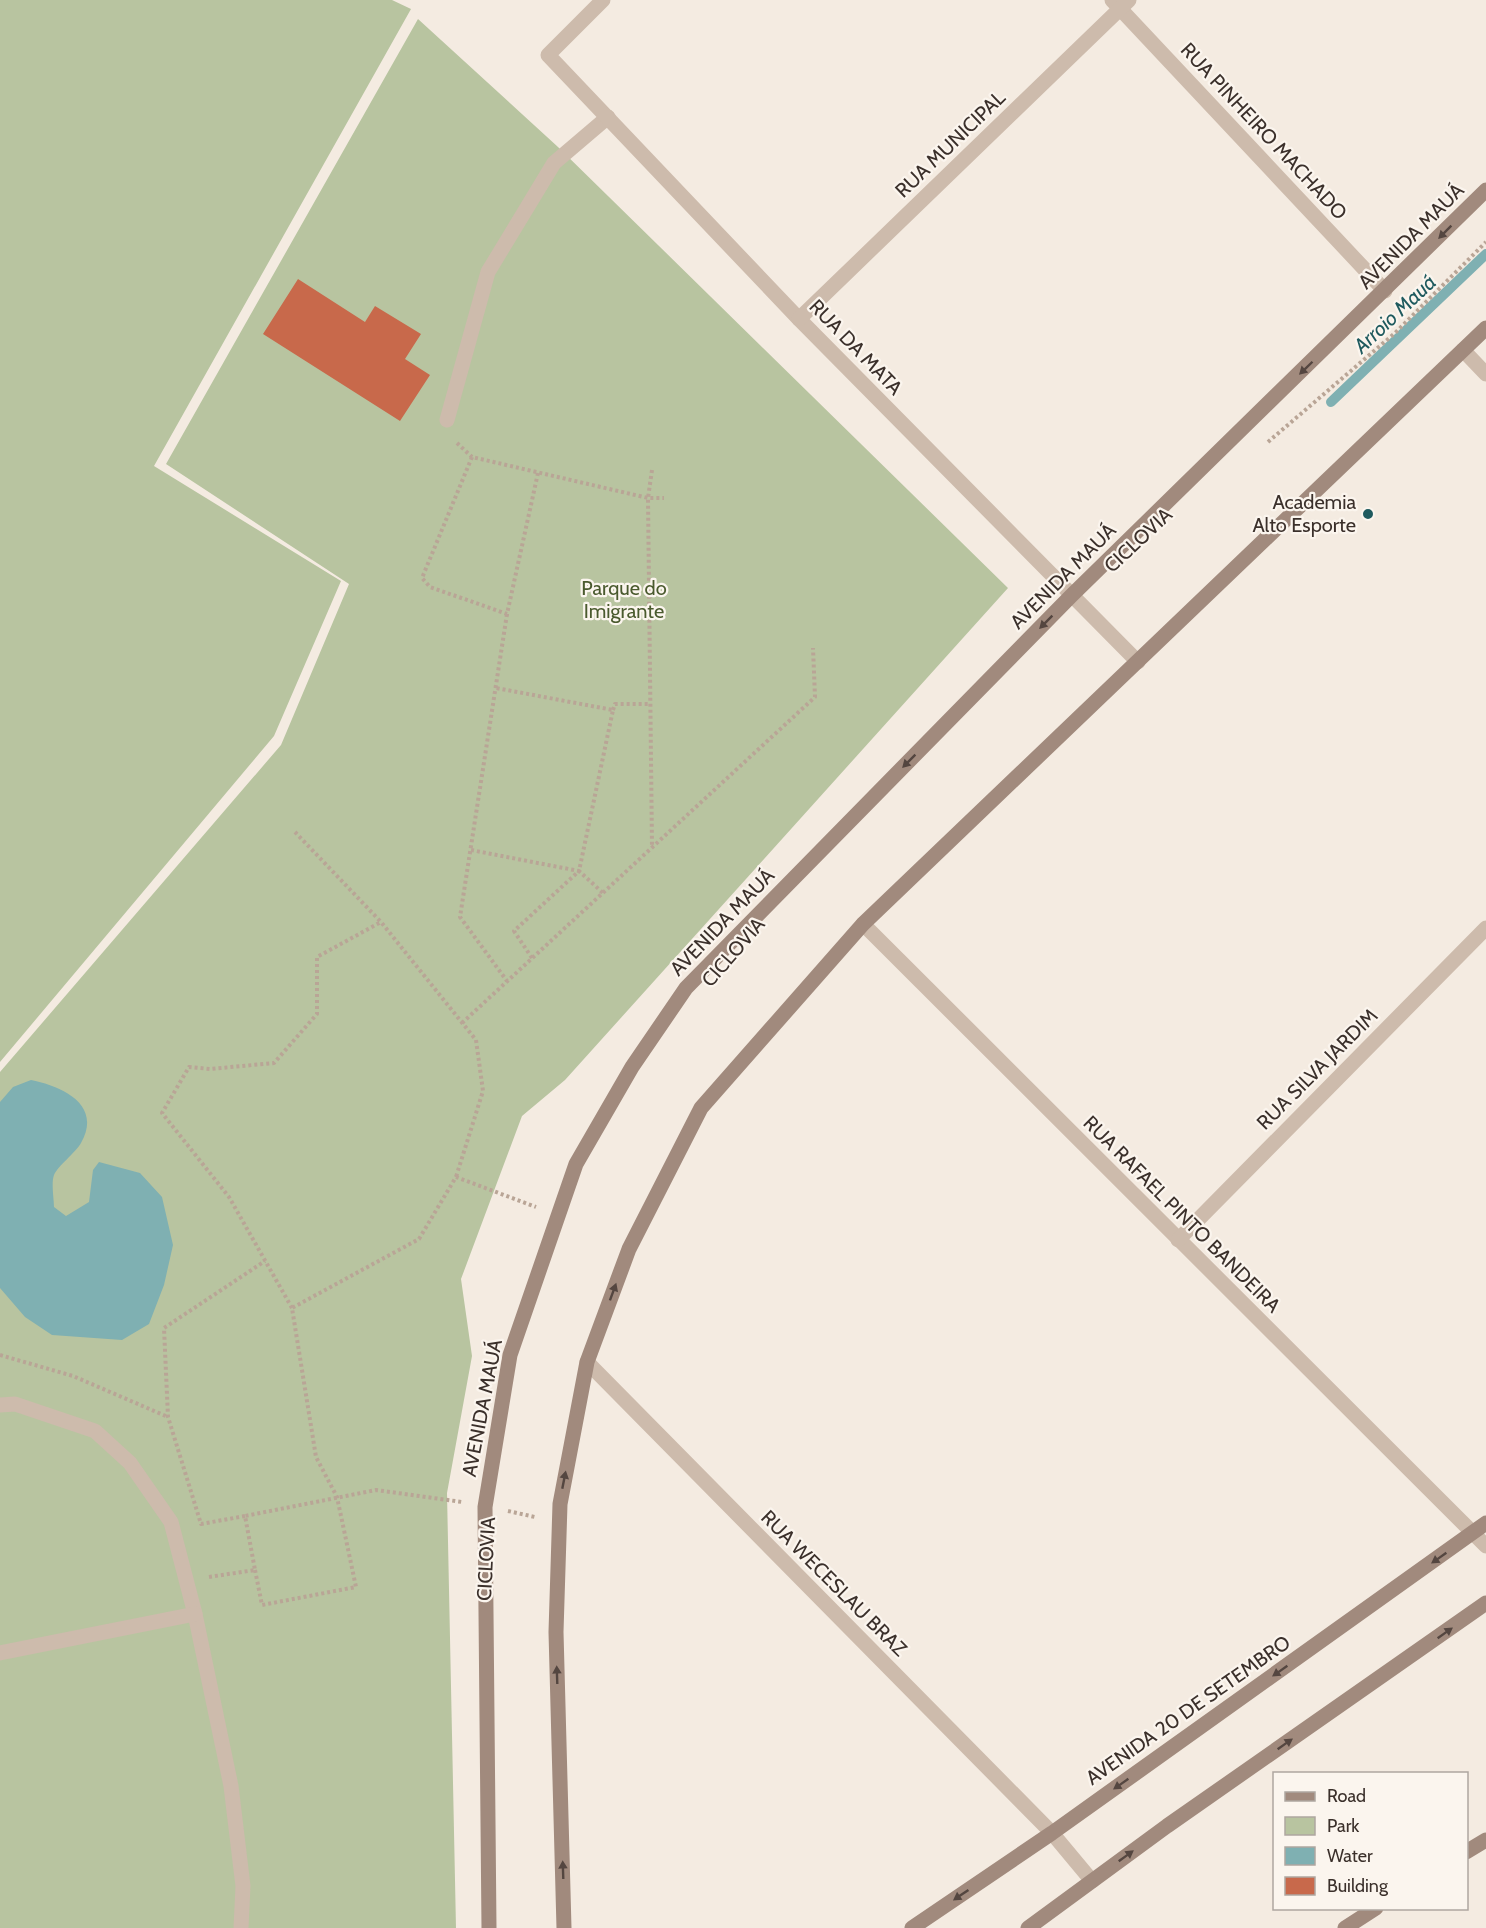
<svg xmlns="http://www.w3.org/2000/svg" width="1486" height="1928" font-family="Cabin,sans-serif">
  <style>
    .green { fill: #b8c4a0 }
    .water { fill: #7fb0b2 }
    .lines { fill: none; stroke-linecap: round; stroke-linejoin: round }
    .stream { stroke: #7fb0b2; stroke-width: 10 }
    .building { fill: #c8694b }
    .path { stroke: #b9a596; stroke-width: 4; stroke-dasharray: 3 3; stroke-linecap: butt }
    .lane { stroke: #cdbbac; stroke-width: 15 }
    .street { stroke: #cdbbac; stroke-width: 15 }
    .secondary { stroke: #a18a7d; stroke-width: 15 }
    .oneway { fill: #544640 }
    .poi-dot { fill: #1f5a5e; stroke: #fbf5ee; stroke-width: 2 }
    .labels { text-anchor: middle; stroke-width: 4.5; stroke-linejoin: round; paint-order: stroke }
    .street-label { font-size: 20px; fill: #3b302b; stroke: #fbf5ee }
    .poi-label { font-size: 20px; fill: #3b302b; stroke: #fbf5ee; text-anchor: end }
    .park-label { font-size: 20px; fill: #4a5a2e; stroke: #fbf5ee }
    .water-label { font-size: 21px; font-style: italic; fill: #1f5a5e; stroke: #fbf5ee }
  </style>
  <rect width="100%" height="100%" fill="#f4ebe1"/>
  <!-- green -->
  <g class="green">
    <path d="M 0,0 L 392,0 L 411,9 L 154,466 L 341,581 L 274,736 L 0,1062 Z"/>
    <path d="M 418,19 L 558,147 L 1008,588 L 565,1080 L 522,1116 L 461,1279 L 472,1356 L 447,1493 L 456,1928 L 0,1928 L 0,1072 L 281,745 L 349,584 L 166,464 Z"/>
  </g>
  <!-- water -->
  <path class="water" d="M 31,1080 C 61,1086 103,1104 81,1143 C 75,1153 58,1166 54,1175 C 51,1183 54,1199 54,1207 L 66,1216 L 89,1202 L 93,1170 L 99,1162 L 140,1173 L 162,1197 L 173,1245 L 164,1285 L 149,1324 L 122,1340 L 52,1335 L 25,1317 L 0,1288 L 0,1102 L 13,1087 Z"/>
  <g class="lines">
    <!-- stream -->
    <path class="stream" d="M 1331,402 L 1486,254"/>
  </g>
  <!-- building -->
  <path class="building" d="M 298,279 L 365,322 L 375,306 L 421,334 L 405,359 L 430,375 L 400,421 L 263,334 Z"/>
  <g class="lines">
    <!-- path -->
    <g class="path">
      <path d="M 1268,442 L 1395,333 L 1486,242"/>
      <path d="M 457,443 L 472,457"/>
      <path d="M 652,470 L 648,498 L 652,847"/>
      <path d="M 538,473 L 507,614 L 430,587 L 422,578 L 472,457 L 648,498 L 664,498"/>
      <path d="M 507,614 L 460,917 L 507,981"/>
      <path d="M 613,710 L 615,704 L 650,704"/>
      <path d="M 295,832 L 381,922 L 476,1040 L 483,1091 L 456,1177"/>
      <path d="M 471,850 L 579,871 L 613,710 L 496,688"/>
      <path d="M 532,958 L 514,931 L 579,871 L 603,893"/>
      <path d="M 462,1023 L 815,697 L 813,648"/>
      <path d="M 292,1308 L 229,1197 L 162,1113 L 189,1067 L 210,1069 L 274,1063 L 317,1014 L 317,957 L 381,922"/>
      <path d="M 0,1355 L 73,1376 L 168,1417"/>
      <path d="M 508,1511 L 535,1517"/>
      <path d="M 245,1516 L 201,1524 L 168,1417 L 164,1328 L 265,1261"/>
      <path d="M 255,1570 L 262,1605 L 356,1587 L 337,1497 L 316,1457 L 292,1308 L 419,1239 L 456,1177 L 536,1207"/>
      <path d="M 209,1577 L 255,1570 L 245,1516 L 376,1490 L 462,1502"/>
    </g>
    <!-- lane -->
    <g class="lane">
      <path d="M 447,420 L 488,272 L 554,163 L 608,117"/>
      <path d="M 0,1405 L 15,1404 L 95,1431 L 130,1463 L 171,1522 L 195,1614 L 231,1786 L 243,1886 L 241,1928"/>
      <path d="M 0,1653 L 195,1614"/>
    </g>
    <!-- street -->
    <g class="street">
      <path d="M 603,0 L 548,55 L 799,319 L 1138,662"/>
      <path d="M 1112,0 L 1385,291"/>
      <path d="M 799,319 L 1129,0"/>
      <path d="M 1463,350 L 1486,374"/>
      <path d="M 863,924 L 1486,1546"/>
      <path d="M 1178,1240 L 1486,928"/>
      <path d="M 587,1362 L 1052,1833 L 1092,1881"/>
    </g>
    <!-- secondary -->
    <g class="secondary">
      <path d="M 1466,1852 L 1486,1840"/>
      <path d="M 489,1928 L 485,1507 L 510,1355 L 576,1164 L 632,1067 L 686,988 L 1071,596 L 1486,190"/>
      <path d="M 564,1928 L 556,1632 L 560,1504 L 587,1362 L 629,1249 L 701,1108 L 863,924 L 1486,328"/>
      <path d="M 912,1928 L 1052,1833 L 1486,1523"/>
      <path d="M 1028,1928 L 1167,1826 L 1486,1603"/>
      <path d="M 1345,1928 L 1376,1908"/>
    </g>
  </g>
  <!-- one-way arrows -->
  <defs><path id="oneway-solid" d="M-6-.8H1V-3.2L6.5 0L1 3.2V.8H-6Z" transform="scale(1.5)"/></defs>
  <g class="oneway">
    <use href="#oneway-solid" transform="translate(1445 232) rotate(135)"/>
    <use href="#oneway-solid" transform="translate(1306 368) rotate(136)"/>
    <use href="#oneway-solid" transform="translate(1046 622) rotate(135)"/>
    <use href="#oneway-solid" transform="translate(909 761) rotate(135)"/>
    <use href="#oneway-solid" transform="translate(613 1292) rotate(-70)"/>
    <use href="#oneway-solid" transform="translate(564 1480) rotate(-79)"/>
    <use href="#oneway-solid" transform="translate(1439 1558) rotate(145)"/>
    <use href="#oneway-solid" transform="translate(1445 1633) rotate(-35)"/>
    <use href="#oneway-solid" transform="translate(1280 1671) rotate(145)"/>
    <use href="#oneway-solid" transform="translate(557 1675) rotate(-92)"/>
    <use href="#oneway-solid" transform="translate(1285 1744) rotate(-35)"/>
    <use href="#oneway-solid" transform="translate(1121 1784) rotate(145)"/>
    <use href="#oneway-solid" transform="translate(1126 1856) rotate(-36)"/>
    <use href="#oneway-solid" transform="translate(563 1870) rotate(-92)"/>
    <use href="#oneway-solid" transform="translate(961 1895) rotate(146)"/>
  </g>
  <!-- markers -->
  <circle class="poi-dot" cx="1368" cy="514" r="6"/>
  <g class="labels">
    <!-- street labels -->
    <g class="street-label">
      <text transform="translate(1264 131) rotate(47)" y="7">RUA PINHEIRO MACHADO</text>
      <text transform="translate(950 144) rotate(-44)" y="7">RUA MUNICIPAL</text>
      <text transform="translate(1411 236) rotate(-45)" y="7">AVENIDA MAUÁ</text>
      <text transform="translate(856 347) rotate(46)" y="7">RUA DA MATA</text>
      <text transform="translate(1138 540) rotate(-43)" y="7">CICLOVIA</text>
      <text transform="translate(1063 576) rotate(-45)" y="7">AVENIDA MAUÁ</text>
      <text transform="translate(722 922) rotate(-46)" y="7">AVENIDA MAUÁ</text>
      <text transform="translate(733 952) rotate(-49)" y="7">CICLOVIA</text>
      <text transform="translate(1317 1069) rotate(-45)" y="7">RUA SILVA JARDIM</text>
      <text transform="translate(1182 1214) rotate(45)" y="7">RUA RAFAEL PINTO BANDEIRA</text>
      <text transform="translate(482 1408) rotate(-79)" y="7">AVENIDA MAUÁ</text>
      <text transform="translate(486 1559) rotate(-87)" y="7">CICLOVIA</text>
      <text transform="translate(834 1583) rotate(45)" y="7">RUA WECESLAU BRAZ</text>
      <text transform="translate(1188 1710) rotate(-35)" y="7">AVENIDA 20 DE SETEMBRO</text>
    </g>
    <!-- poi labels -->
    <g class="poi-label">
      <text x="1356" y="509">Academia<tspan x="1356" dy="23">Alto Esporte</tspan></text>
    </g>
    <!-- park labels -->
    <g class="park-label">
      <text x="624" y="595">Parque do<tspan x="624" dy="23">Imigrante</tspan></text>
    </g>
    <!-- water labels -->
    <g class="water-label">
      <text transform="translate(1395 314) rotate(-43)" y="7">Arroio Mauá</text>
    </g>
  </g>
  <!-- legend -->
  <rect x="1273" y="1772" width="195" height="138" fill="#fbf5ee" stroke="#aea6a0" stroke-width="1.5"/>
  <rect x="1285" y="1792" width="30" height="9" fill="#a18a7d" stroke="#aea6a0" stroke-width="1.5"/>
  <text x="1327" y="1802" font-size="18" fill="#3b302b">Road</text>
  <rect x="1285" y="1817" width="30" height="18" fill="#b8c4a0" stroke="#aea6a0" stroke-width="1.5"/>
  <text x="1327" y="1832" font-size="18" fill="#3b302b">Park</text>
  <rect x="1285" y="1847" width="30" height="18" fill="#7fb0b2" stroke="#aea6a0" stroke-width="1.5"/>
  <text x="1327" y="1862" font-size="18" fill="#3b302b">Water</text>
  <rect x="1285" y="1877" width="30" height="18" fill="#c8694b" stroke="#aea6a0" stroke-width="1.5"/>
  <text x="1327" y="1892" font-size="18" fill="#3b302b">Building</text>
</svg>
